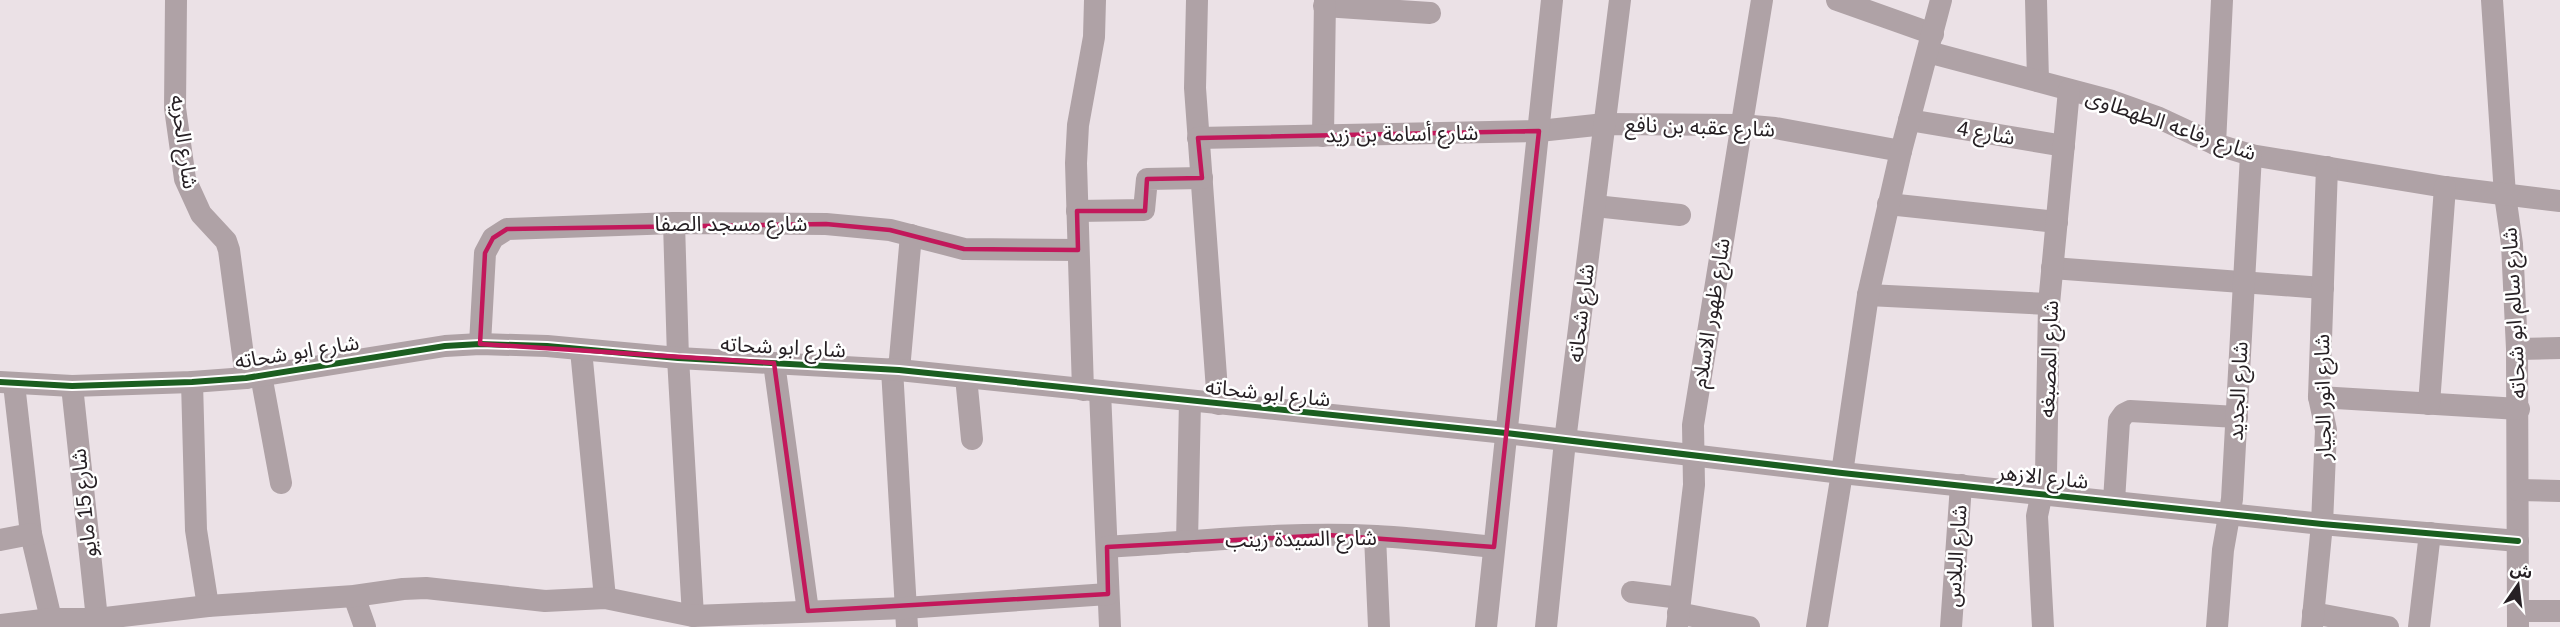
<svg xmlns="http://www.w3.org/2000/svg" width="2560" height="627" font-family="Arial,'Noto Sans Arabic',sans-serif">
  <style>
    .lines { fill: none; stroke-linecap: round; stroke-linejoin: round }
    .minor { stroke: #afa2a6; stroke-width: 22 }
    .cycleway-casing { stroke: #fff; stroke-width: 10 }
    .cycleway { stroke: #1b5e20; stroke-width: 6 }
    .marked { fill: none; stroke: #c2185b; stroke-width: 4.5; stroke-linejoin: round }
    .labels { text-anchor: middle; stroke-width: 5; stroke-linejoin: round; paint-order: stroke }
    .street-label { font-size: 21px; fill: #262024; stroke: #fff }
  </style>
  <rect width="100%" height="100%" fill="#ebe1e6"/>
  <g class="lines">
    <!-- minor -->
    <g class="minor">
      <path d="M 176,0 L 175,108 L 185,179 L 201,214 L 226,241 L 229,250 L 246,378"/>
      <path d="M 1197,0 L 1195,88 L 1218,404"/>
      <path d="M 1837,0 L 1933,34"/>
      <path d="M 2036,0 L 2038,81"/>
      <path d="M 2492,0 L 2505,195 L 2512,244 L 2517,349 L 2518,627"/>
      <path d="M 1324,6 L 1430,13"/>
      <path d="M 1928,52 L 2112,101 L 2157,117 L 2215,144 L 2251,155 L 2445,187 L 2560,201"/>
      <path d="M 1909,120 L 2064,146"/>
      <path d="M 1323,136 L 1325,0"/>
      <path d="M 1198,138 L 1539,131 L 1605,124 L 1741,125 L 1775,128 L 1901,151"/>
      <path d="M 2215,144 L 2222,0"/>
      <path d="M 1888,204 L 2057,222"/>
      <path d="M 1595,206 L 1680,215"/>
      <path d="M 1077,211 L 1144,210 L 1147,179 L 1202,178"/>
      <path d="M 674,223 L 678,358 L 693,616"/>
      <path d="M 2052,268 L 2323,288"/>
      <path d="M 1868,295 L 2049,304"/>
      <path d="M 480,344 L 485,253 L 493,238 L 507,229 L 674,223 L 826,224 L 890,230 L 964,249 L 1078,250"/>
      <path d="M 2517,349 L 2560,348"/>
      <path d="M 581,350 L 605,598"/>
      <path d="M 774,363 L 808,611"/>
      <path d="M 892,369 L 907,627"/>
      <path d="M 899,370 L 911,235"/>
      <path d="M 261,375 L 281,483"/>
      <path d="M 966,377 L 972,439"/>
      <path d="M 0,382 L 72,386 L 192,382 L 246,378 L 445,346 L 480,344 L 547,346 L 678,358 L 899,370 L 1506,433 L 1842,473 L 2322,524 L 2518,541"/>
      <path d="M 192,382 L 196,530 L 208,606"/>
      <path d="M 14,384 L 31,534 L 51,619"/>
      <path d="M 72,386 L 97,619"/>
      <path d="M 1083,390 L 1076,163 L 1078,125 L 1094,37 L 1095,0"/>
      <path d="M 1100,391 L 1110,627"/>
      <path d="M 2319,397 L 2519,409"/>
      <path d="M 2429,404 L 2445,187"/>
      <path d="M 2518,490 L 2560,491"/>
      <path d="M 2114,501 L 2119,421 L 2124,414 L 2130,411 L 2237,417"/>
      <path d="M 1375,536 L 1379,627"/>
      <path d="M 0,540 L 31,534"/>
      <path d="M 1187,542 L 1190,401"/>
      <path d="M 1107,547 C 1196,542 1287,531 1376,536 C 1416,538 1455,543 1494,547"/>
      <path d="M 1632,592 L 1680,598"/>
      <path d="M 354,596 L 365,627"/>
      <path d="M 2518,611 L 2560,611"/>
      <path d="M 1678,613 L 1749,627"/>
      <path d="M 2313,613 L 2388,627"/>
      <path d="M 0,625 L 51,619 L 97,619 L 208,606 L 354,596 L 403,589 L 426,588 L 545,601 L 605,598 L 693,616 L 905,608 L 1108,594"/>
      <path d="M 1486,627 L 1552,0"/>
      <path d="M 1546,627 L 1565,441 L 1620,0"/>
      <path d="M 1677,627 L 1694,485 L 1693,425 L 1762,0"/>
      <path d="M 1817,627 L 1842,473 L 1868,295 L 1901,151 L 1941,0"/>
      <path d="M 1951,627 L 1961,485"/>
      <path d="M 2043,627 L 2037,516 L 2046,474 L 2049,304 L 2069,90"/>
      <path d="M 2217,627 L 2223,550 L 2232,499 L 2251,155"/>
      <path d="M 2312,627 L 2322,524 L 2326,430 L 2319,397 L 2327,167"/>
      <path d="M 2419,627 L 2430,533"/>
    </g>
    <!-- cycleway casing -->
    <g class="cycleway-casing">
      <path id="cycleway" d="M 0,382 L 72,386 L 192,382 L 246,378 L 445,346 L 480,344 L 547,346 L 678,358 L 899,370 L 1506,433 L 1842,473 L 2322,524 L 2518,541"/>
    </g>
    <!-- cycleway -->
    <use href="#cycleway" class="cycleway"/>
  </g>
  <!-- marked area -->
  <path class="marked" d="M 1539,131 L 1494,547 L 1328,535 L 1107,547 L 1108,594 L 808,611 L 774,363 L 480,344 L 485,253 L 493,238 L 507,229 L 826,224 L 890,230 L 964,249 L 1078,250 L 1077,211 L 1145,211 L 1147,179 L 1202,178 L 1198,138 Z"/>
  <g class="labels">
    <!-- street labels -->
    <g class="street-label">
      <text transform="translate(2171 125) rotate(19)" y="7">شارع رفاعه الطهطاوى</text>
      <text transform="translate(1700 127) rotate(2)" y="7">شارع عقبه بن نافع</text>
      <text transform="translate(1986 133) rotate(10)" y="7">شارع 4</text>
      <text transform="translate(1402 134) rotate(-1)" y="7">شارع أسامة بن زيد</text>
      <text transform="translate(184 142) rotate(82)" y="7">شارع الحريه</text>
      <text x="731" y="231">شارع مسجد الصفا</text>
      <text transform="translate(1581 313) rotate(-83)" y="7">شارع شحاته</text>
      <text transform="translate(1711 313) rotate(-81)" y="7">شارع ظهور الاسلام</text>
      <text transform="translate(2514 313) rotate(-93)" y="7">شارع سالم ابو شحاته</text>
      <text transform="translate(783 347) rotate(3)" y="7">شارع ابو شحاته</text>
      <text transform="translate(297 352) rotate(-9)" y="7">شارع ابو شحاته</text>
      <text transform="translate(2049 359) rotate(-88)" y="7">شارع المصبغه</text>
      <text transform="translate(2238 391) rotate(-87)" y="7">شارع الجديد</text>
      <text transform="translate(1268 393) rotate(6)" y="7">شارع ابو شحاته</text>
      <text transform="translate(2323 397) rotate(-91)" y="7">شارع انور الجيار</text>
      <text transform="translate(2043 477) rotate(6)" y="7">شارع الازهر</text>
      <text transform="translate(84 503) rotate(-96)" y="7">شارع 15 مايو</text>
      <text transform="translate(1301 539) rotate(-1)" y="7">شارع السيدة زينب</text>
      <text transform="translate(1956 556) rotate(-86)" y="7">شارع البلاس</text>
    </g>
  </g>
  <!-- north arrow -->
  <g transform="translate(2518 585) rotate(14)" stroke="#ffffff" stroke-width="4.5" paint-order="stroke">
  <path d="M0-4.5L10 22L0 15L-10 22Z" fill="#262024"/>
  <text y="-9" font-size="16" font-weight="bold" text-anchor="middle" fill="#262024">ش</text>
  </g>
</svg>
